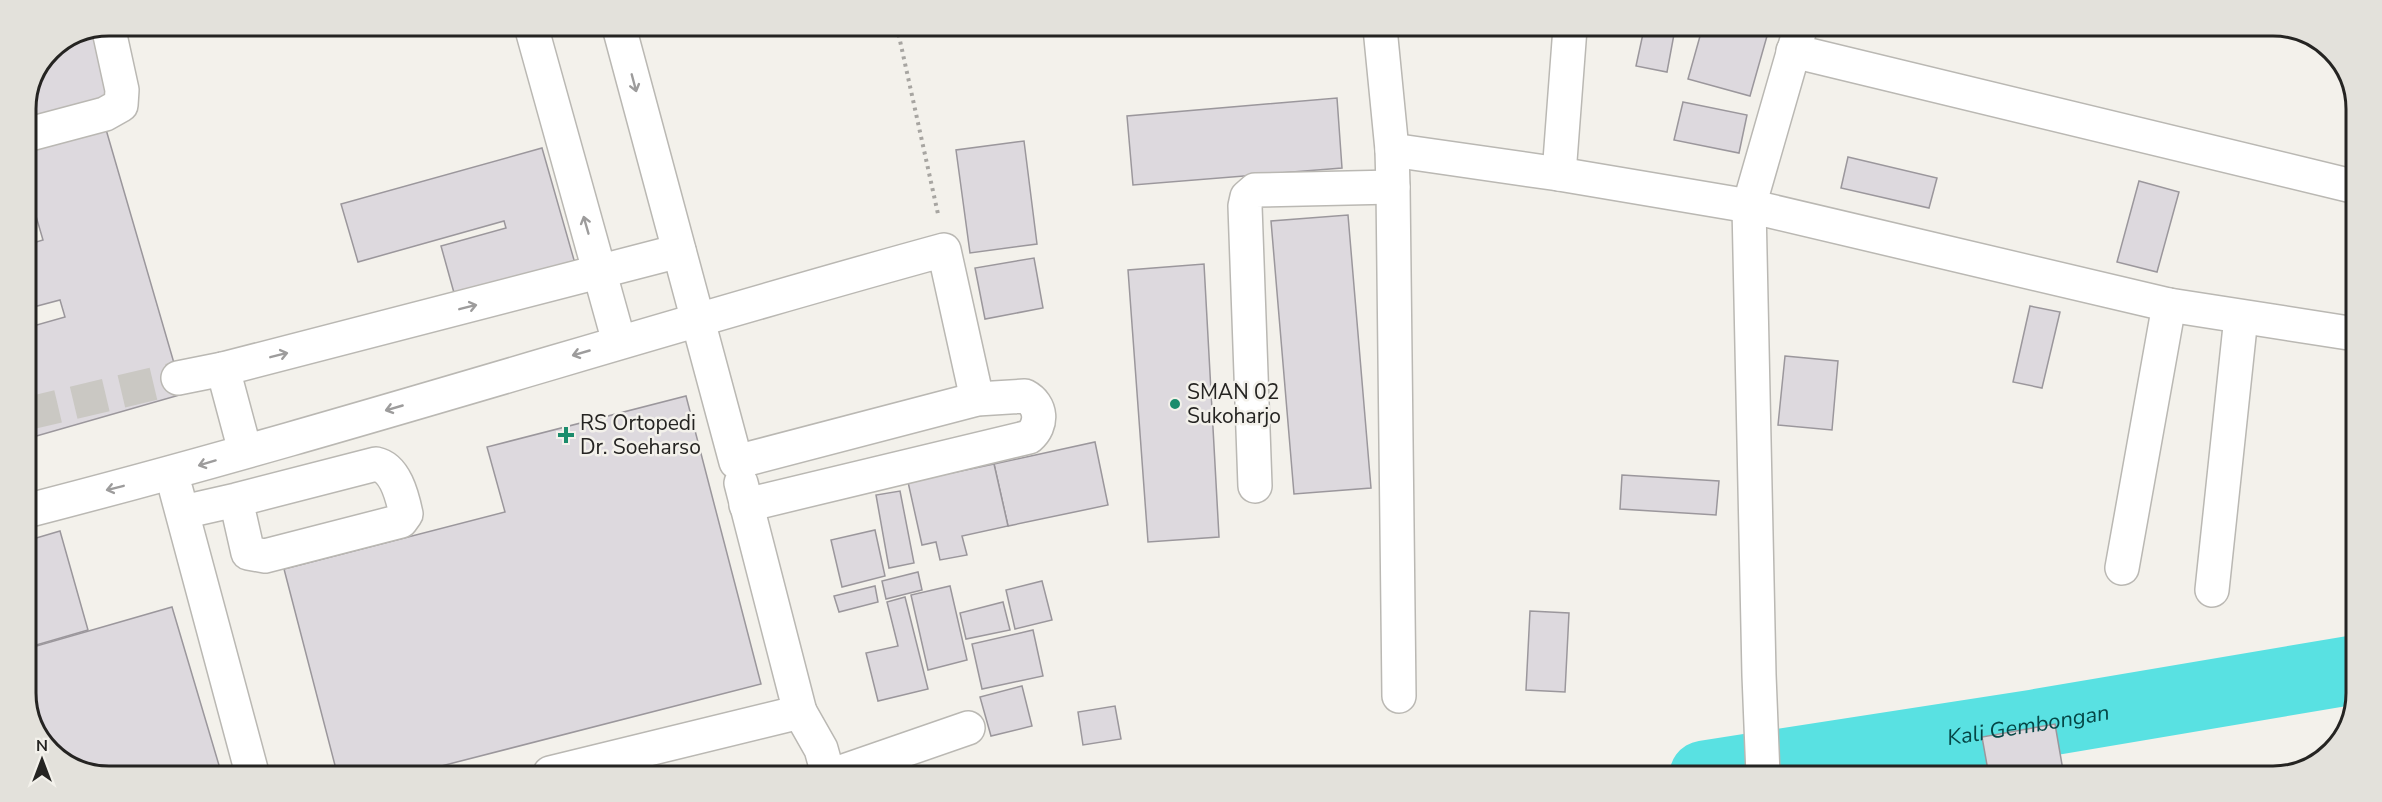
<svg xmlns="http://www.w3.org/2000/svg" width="2382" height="802" font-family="'Nunito Sans',sans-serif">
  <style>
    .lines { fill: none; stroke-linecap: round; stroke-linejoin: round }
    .river { stroke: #59e1e2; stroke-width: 69 }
    .building { fill: #ddd9de; stroke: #9b979c; stroke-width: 1.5 }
    .minor-tunnel { stroke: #cac8c3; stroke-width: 33; stroke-dasharray: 33 16; stroke-linecap: butt }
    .minor-casing { stroke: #bab8b3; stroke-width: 36 }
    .path { stroke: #a7a5a1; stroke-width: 4; stroke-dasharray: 3 4.5; stroke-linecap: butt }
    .minor { stroke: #fff; stroke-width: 33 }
    .oneway { stroke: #9d9c9c }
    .poi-dot { fill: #1b8c6c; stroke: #f3f1eb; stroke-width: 2 }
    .labels { text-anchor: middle; stroke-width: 5; stroke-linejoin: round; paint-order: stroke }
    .poi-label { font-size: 21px; fill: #252422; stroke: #f3f1eb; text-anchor: start }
    .water-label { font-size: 22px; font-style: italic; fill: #054646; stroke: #f3f1eb }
    .rim { fill: none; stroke: #252422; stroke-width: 3 }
  </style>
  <rect width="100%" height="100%" fill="#f3f1eb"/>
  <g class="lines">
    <!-- river -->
    <path class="river" id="s1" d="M 1704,775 L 2034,724 L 2353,670"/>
  </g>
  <!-- building -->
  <g class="building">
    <path d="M 1644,29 L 1675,29 L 1667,72 L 1636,66 Z"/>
    <path d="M 1702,29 L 1769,29 L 1750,96 L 1688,79 Z"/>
    <path d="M 93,32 L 111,95 L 26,119 L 26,104 L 50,50 Z"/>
    <path d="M 1337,98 L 1342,168 L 1133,185 L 1127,116 Z"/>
    <path d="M 1683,102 L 1747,115 L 1739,153 L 1674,140 Z"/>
    <path d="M 105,126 L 183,394 L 26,439 L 26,328 L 65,317 L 60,300 L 26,309 L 26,245 L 43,240 L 26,182 L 26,148 Z"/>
    <path d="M 1024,141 L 1037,244 L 970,253 L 956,150 Z"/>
    <path d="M 542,148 L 576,267 L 456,300 L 441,246 L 506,228 L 504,221 L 358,262 L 341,204 Z"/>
    <path d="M 1848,157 L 1937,178 L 1929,208 L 1841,188 Z"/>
    <path d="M 2139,181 L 2179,192 L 2157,272 L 2117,262 Z"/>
    <path d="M 1348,215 L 1371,488 L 1294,494 L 1271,221 Z"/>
    <path d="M 1034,258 L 1043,308 L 985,319 L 975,268 Z"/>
    <path d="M 1204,264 L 1219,537 L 1148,542 L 1128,270 Z"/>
    <path d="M 2030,306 L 2060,312 L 2042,388 L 2013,382 Z"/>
    <path d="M 1785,356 L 1838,361 L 1832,430 L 1778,425 Z"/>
    <path d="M 686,396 L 761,684 L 414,773 L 337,773 L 284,569 L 505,512 L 487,447 Z"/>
    <path d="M 1095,442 L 1108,505 L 1008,526 L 994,464 Z"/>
    <path d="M 994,464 L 1008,526 L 962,536 L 967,555 L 940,560 L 936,542 L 922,545 L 908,482 Z"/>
    <path d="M 1622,475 L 1719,481 L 1716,515 L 1620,509 Z"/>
    <path d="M 900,491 L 914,563 L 889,568 L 876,495 Z"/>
    <path d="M 875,530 L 885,576 L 842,587 L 831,540 Z"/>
    <path d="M 60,531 L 88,630 L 26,648 L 26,541 Z"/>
    <path d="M 918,572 L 922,590 L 886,599 L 882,581 Z"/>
    <path d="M 1042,581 L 1052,620 L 1015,629 L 1006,590 Z"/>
    <path d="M 875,586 L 878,602 L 839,612 L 834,596 Z"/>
    <path d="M 950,586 L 967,660 L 928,670 L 911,595 Z"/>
    <path d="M 905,597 L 928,689 L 878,701 L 866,653 L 898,646 L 887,602 Z"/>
    <path d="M 1003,602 L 1010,630 L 966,639 L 960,613 Z"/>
    <path d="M 172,607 L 221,772 L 82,772 L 43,744 L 26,699 L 26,649 Z"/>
    <path d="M 1530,611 L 1569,613 L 1565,692 L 1526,690 Z"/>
    <path d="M 1033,630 L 1043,676 L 982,689 L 972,644 Z"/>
    <path d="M 1022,686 L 1032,726 L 991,736 L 980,697 Z"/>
    <path d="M 1115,706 L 1121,739 L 1083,745 L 1078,712 Z"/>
    <path d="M 2055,724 L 2064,776 L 1989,776 L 1982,737 Z"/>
  </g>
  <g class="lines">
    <!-- minor-tunnel -->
    <path class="minor-tunnel" d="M 26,414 L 178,378"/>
    <!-- minor casing -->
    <g class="minor-casing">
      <g id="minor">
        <path d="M 531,26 L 619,342"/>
        <path d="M 619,27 L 736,462 L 977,399 L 1025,396 C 1042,405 1043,425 1029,437 L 746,505"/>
        <path d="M 1380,28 L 1392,150 L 1393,187 L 1399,696"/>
        <path d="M 1793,51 L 2356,187"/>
        <path d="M 26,135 L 105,114 L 121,105 L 122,90 L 108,26"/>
        <path d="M 1392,150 L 1559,174 L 1749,206 L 2169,305 L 2355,334"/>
        <path d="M 1559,174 L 1570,28"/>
        <path d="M 223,369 L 245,451"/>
        <path d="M 178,378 L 223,369 L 679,251"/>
        <path d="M 1255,486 L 1245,206 L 1247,197 L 1255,190 L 1393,187"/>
        <path d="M 176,490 L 252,773"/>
        <path d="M 26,511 C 334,432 637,334 944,250 L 977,399"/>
        <path d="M 183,512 L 236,500 L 376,464 C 395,468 402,495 406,514 L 401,521 L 265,556 L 248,553 L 236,500"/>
        <path d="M 2122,568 L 2169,305"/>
        <path d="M 2212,590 L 2241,317"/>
        <path d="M 800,712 L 821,749 L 828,774"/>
        <path d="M 550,773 L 800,712 L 741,483"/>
        <path d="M 835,774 L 968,728"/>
        <path d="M 1763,775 L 1759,675 L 1749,206 L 1800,29"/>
      </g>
    </g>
    <!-- path -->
    <path class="path" d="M 897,27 L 938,214"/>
    <!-- minor -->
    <use href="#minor" class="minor"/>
  </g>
  <!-- one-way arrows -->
  <defs><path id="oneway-shaft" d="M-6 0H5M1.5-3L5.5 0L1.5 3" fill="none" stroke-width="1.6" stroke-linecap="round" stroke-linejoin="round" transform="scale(1.5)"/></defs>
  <g class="oneway">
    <use href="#oneway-shaft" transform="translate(634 83) rotate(75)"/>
    <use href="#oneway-shaft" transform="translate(586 225) rotate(-106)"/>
    <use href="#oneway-shaft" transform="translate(468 307) rotate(-14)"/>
    <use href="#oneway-shaft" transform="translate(581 353) rotate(164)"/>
    <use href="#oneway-shaft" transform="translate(279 355) rotate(-14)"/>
    <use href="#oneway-shaft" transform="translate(394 408) rotate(164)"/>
    <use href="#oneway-shaft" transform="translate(207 463) rotate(163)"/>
    <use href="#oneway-shaft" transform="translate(115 488) rotate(166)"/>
  </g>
  <!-- markers -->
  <g class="poi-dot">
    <circle cx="1175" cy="404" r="6"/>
    <path d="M563 426h6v6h6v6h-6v6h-6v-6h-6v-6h6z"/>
  </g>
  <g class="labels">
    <!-- poi labels -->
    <g class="poi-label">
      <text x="1187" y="399">SMAN 02<tspan x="1187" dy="24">Sukoharjo</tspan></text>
      <text x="580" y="430">RS Ortopedi<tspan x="580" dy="24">Dr. Soeharso</tspan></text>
    </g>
    <!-- water labels -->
    <g class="water-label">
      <text dy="8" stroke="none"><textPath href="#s1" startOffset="328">Kali Gembongan</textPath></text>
    </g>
  </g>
  <!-- crop -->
  <path d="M0 0H2382V802H0ZM109 36H2273A73 73 0 0 1 2346 109V693A73 73 0 0 1 2273 766H109A73 73 0 0 1 36 693V109A73 73 0 0 1 109 36Z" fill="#e3e1db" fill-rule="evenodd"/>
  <path class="rim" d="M109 36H2273A73 73 0 0 1 2346 109V693A73 73 0 0 1 2273 766H109A73 73 0 0 1 36 693V109A73 73 0 0 1 109 36Z"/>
  <!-- north arrow -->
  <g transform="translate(42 760)" stroke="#f3f1eb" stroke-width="4.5" paint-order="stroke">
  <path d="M0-4.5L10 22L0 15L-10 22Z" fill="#252422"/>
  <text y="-9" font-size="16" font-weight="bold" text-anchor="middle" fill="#252422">N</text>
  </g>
</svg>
